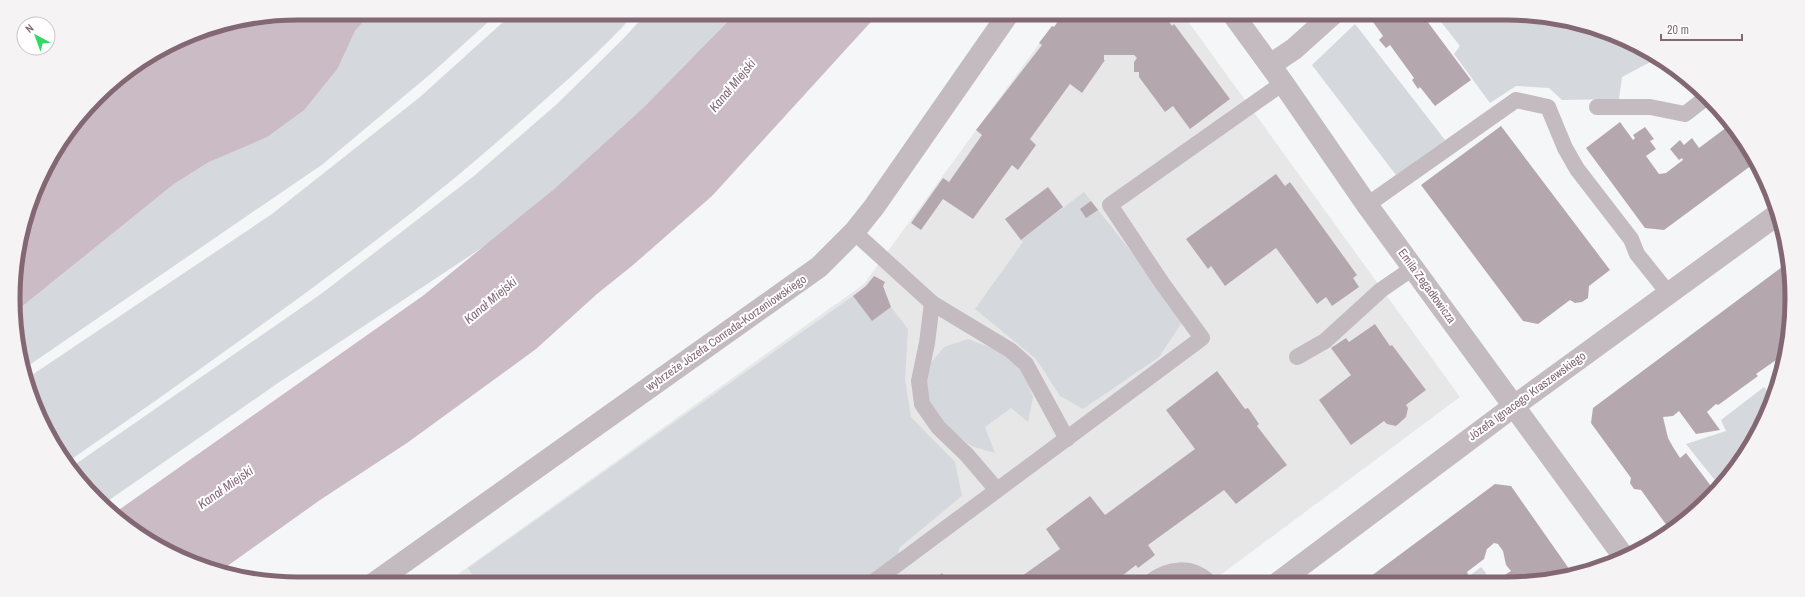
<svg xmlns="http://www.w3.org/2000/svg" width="1805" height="597" font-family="'Archivo Narrow',sans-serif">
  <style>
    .built { fill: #e7e7e8 }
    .green { fill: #d5d8dd }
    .water { fill: #cabbc4 }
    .building { fill: #b4a8ae }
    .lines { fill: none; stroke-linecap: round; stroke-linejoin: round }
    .lane { stroke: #c3bbbf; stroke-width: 16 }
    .street { stroke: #c3bbbf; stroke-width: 22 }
    .labels { text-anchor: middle; stroke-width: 4; stroke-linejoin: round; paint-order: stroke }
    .street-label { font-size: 12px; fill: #836874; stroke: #fff }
    .water-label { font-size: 13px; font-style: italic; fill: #85697b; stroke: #fff }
    .rim { fill: none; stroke: #836874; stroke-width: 5 }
  </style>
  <rect width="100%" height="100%" fill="#f4f6f7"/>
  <!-- built -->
  <path class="built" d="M 1064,13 L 1182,13 L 1460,397 L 1211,582 L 444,584 L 864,284 L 1052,26 L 1054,27 Z"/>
  <!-- green -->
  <g class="green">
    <path d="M 371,13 L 498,13 L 434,71 L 323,164 L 22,370 L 14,313 L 174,184 L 209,162 L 338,68 L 355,31 Z"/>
    <path d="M 513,13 L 635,13 C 601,52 560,86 521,121 C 433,200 338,270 242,339 C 184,381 125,422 66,463 L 61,457 L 26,379 L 272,214 L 420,97 Z"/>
    <path d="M 647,13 L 736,13 L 644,107 L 554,189 L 492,241 L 278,383 L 102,505 L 70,468 L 321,294 L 474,176 L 557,104 L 622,40 Z"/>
    <path d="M 1434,13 L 1507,13 L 1580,23 L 1633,42 L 1658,58 L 1622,77 L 1619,99 L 1562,100 L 1549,88 L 1516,86 L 1490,103 L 1454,54 L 1460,46 Z"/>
    <path d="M 1355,24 L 1445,140 L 1396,175 L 1312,65 Z"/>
    <path d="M 1084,192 L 1175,307 L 1181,324 L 1159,357 L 1083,409 L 1060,396 L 1036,359 L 975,309 L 1023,242 L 1021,240 Z"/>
    <path d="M 853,296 L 872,321 L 891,307 L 908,329 L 905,379 L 911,417 L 955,462 L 962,496 L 899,548 L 894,583 L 478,584 L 468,568 Z"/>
    <path d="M 968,339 L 998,350 L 1024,373 L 1033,397 L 1028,422 L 1011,408 L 985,427 L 995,453 L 971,446 L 949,428 L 931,407 L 926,387 L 930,364 L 944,347 Z"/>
    <path d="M 1764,387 L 1772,397 L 1754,441 L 1718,484 L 1686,444 L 1726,431 L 1721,420 Z"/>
    <path d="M 1481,567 L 1486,573 L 1484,582 L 1464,582 L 1463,581 Z"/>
  </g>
  <!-- water -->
  <g class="water">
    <path d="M 299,13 L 371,13 L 355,31 L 338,68 L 304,110 L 267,137 L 209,162 L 174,184 L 14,313 L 15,261 L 43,172 L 72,125 L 110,84 L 189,35 L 243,18 Z"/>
    <path d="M 736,13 L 879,13 L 712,196 L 633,265 L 597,294 L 536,349 L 407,443 L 320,500 L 219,572 L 140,536 L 113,514 L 424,295 L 554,189 L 644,107 Z"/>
  </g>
  <!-- building -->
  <g class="building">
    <path d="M 1064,13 L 1163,13 L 1172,26 L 1174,24 L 1230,99 L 1190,129 L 1173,106 L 1165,112 L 1139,77 L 1139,72 L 1134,72 L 1134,62 L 1137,58 L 1134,55 L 1104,55 L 1104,60 L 1105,60 L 1082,93 L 1070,84 L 1030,139 L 1036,145 L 1018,170 L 1012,165 L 973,219 L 943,199 L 921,230 L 911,223 L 943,178 L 949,182 L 982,135 L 976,130 L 1042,45 L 1039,43 L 1052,26 L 1054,27 Z"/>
    <path d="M 1379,13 L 1421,13 L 1471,80 L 1435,106 L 1420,87 L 1418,89 L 1412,80 L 1414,78 L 1390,45 L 1386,48 L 1379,40 L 1383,36 L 1371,19 Z"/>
    <path d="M 1620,122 L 1633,140 L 1635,138 L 1633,135 L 1645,127 L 1654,139 L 1650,141 L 1656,149 L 1646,156 L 1659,174 L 1666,173 L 1683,160 L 1682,158 L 1679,160 L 1670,149 L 1680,140 L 1684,145 L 1692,138 L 1699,148 L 1731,124 L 1756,162 L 1664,230 L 1645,228 L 1586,148 Z"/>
    <path d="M 1501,126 L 1610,270 L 1589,286 L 1588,298 L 1582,302 L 1575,303 L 1570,300 L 1538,324 L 1523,321 L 1421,185 Z"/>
    <path d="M 1276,174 L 1285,186 L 1290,182 L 1357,275 L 1353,278 L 1359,287 L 1332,306 L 1326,297 L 1317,304 L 1276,248 L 1225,286 L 1211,266 L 1208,269 L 1186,239 Z"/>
    <path d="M 1048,187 L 1063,207 L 1021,240 L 1005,219 Z"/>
    <path d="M 1091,201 L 1098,210 L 1086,218 L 1080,209 Z"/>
    <path d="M 1790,261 L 1791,317 L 1786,353 L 1756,374 L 1758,376 L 1721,403 L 1718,405 L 1716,404 L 1707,412 L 1720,430 L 1696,434 L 1679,411 L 1673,416 L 1663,417 L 1668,438 L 1673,447 L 1680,458 L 1686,453 L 1714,490 L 1695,513 L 1670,530 L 1641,490 L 1634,489 L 1630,483 L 1631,478 L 1591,423 L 1593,408 Z"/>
    <path d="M 874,276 L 885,282 L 883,286 L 891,307 L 872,321 L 853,296 L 866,286 Z"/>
    <path d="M 1375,324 L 1390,346 L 1392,345 L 1426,390 L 1406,405 L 1408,408 L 1406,417 L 1396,426 L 1387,424 L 1384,421 L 1351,445 L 1319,400 L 1351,375 L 1331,348 L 1346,338 L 1349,342 Z"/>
    <path d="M 1217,371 L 1245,409 L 1248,408 L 1259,424 L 1257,426 L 1287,465 L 1236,504 L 1224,490 L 1148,545 L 1155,555 L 1138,568 L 1136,565 L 1114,582 L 1012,583 L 1060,549 L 1046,529 L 1090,496 L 1105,515 L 1195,449 L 1166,410 Z"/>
    <path d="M 1495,484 L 1511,486 L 1572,573 L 1544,582 L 1503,582 L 1500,578 L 1511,571 L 1506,565 L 1503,551 L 1498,544 L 1494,543 L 1487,549 L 1484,559 L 1467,572 L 1468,574 L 1460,580 L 1461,582 L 1363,582 Z"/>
    <path d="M 942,573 L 949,583 L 929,583 L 941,574 Z"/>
  </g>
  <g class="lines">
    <!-- lane -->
    <g class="lane">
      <path d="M 1597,107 L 1650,107 L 1685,114 L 1707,97"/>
      <path d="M 1367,205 L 1516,100 L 1548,107 L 1565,148 L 1577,169 L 1631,239 L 1637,254 L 1669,294"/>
      <path d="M 854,232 L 932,303 L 1010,350 L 1026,364 L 1067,439"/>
      <path d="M 932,303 L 927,343 L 919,381 L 922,404 L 938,427 L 967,455 L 997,490"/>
      <path d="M 1297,357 L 1325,341 L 1381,290 L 1413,268"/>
      <path d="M 1150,582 C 1168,568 1191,565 1209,582"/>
      <path d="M 872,583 L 1202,338 L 1162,283 L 1110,205 L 1283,83"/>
    </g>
    <!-- street -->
    <g class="street">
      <path d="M 1232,13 L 1283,83 L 1367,205 L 1624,557"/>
      <path d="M 1270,65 L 1294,49 L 1334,13"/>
      <path d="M 1279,582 L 1514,406 L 1778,214"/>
      <path d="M 373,584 L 819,267 L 854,232 L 874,207 L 1009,13"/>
    </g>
  </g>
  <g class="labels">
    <!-- street labels -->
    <g class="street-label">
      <text transform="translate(1427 286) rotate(54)" y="4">Emila Zegadłowicza</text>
      <text transform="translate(726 333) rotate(-35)" y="4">wybrzeże Józefa Conrada-Korzeniowskiego</text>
      <text transform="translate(1527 396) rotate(-36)" y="4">Józefa Ignacego Kraszewskiego</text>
    </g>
    <!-- water labels -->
    <g class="water-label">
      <text transform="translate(732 85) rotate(-50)" y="5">Kanał Miejski</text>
      <text transform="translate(490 300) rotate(-40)" y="5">Kanał Miejski</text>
      <text transform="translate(225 487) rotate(-35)" y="5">Kanał Miejski</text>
    </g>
  </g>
  <!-- crop -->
  <path d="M0 0H1805V597H0ZM298 20H1507A278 278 0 0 1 1785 298V299A278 278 0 0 1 1507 577H298A278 278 0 0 1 20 299V298A278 278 0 0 1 298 20Z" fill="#f5f3f4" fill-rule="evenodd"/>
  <path class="rim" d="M298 20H1507A278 278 0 0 1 1785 298V299A278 278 0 0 1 1507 577H298A278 278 0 0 1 20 299V298A278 278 0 0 1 298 20Z"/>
  <!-- north arrow -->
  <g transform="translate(36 36) rotate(319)"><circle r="19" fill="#ffffff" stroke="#cdc3c7"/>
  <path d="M0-3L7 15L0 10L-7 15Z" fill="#33d867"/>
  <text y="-6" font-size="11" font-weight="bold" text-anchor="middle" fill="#836874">N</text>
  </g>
  <!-- scale -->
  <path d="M1661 34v6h81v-6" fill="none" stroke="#836874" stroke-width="2"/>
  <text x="1667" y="34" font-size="12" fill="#836874" stroke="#ffffff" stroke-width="3" paint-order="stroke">20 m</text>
</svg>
